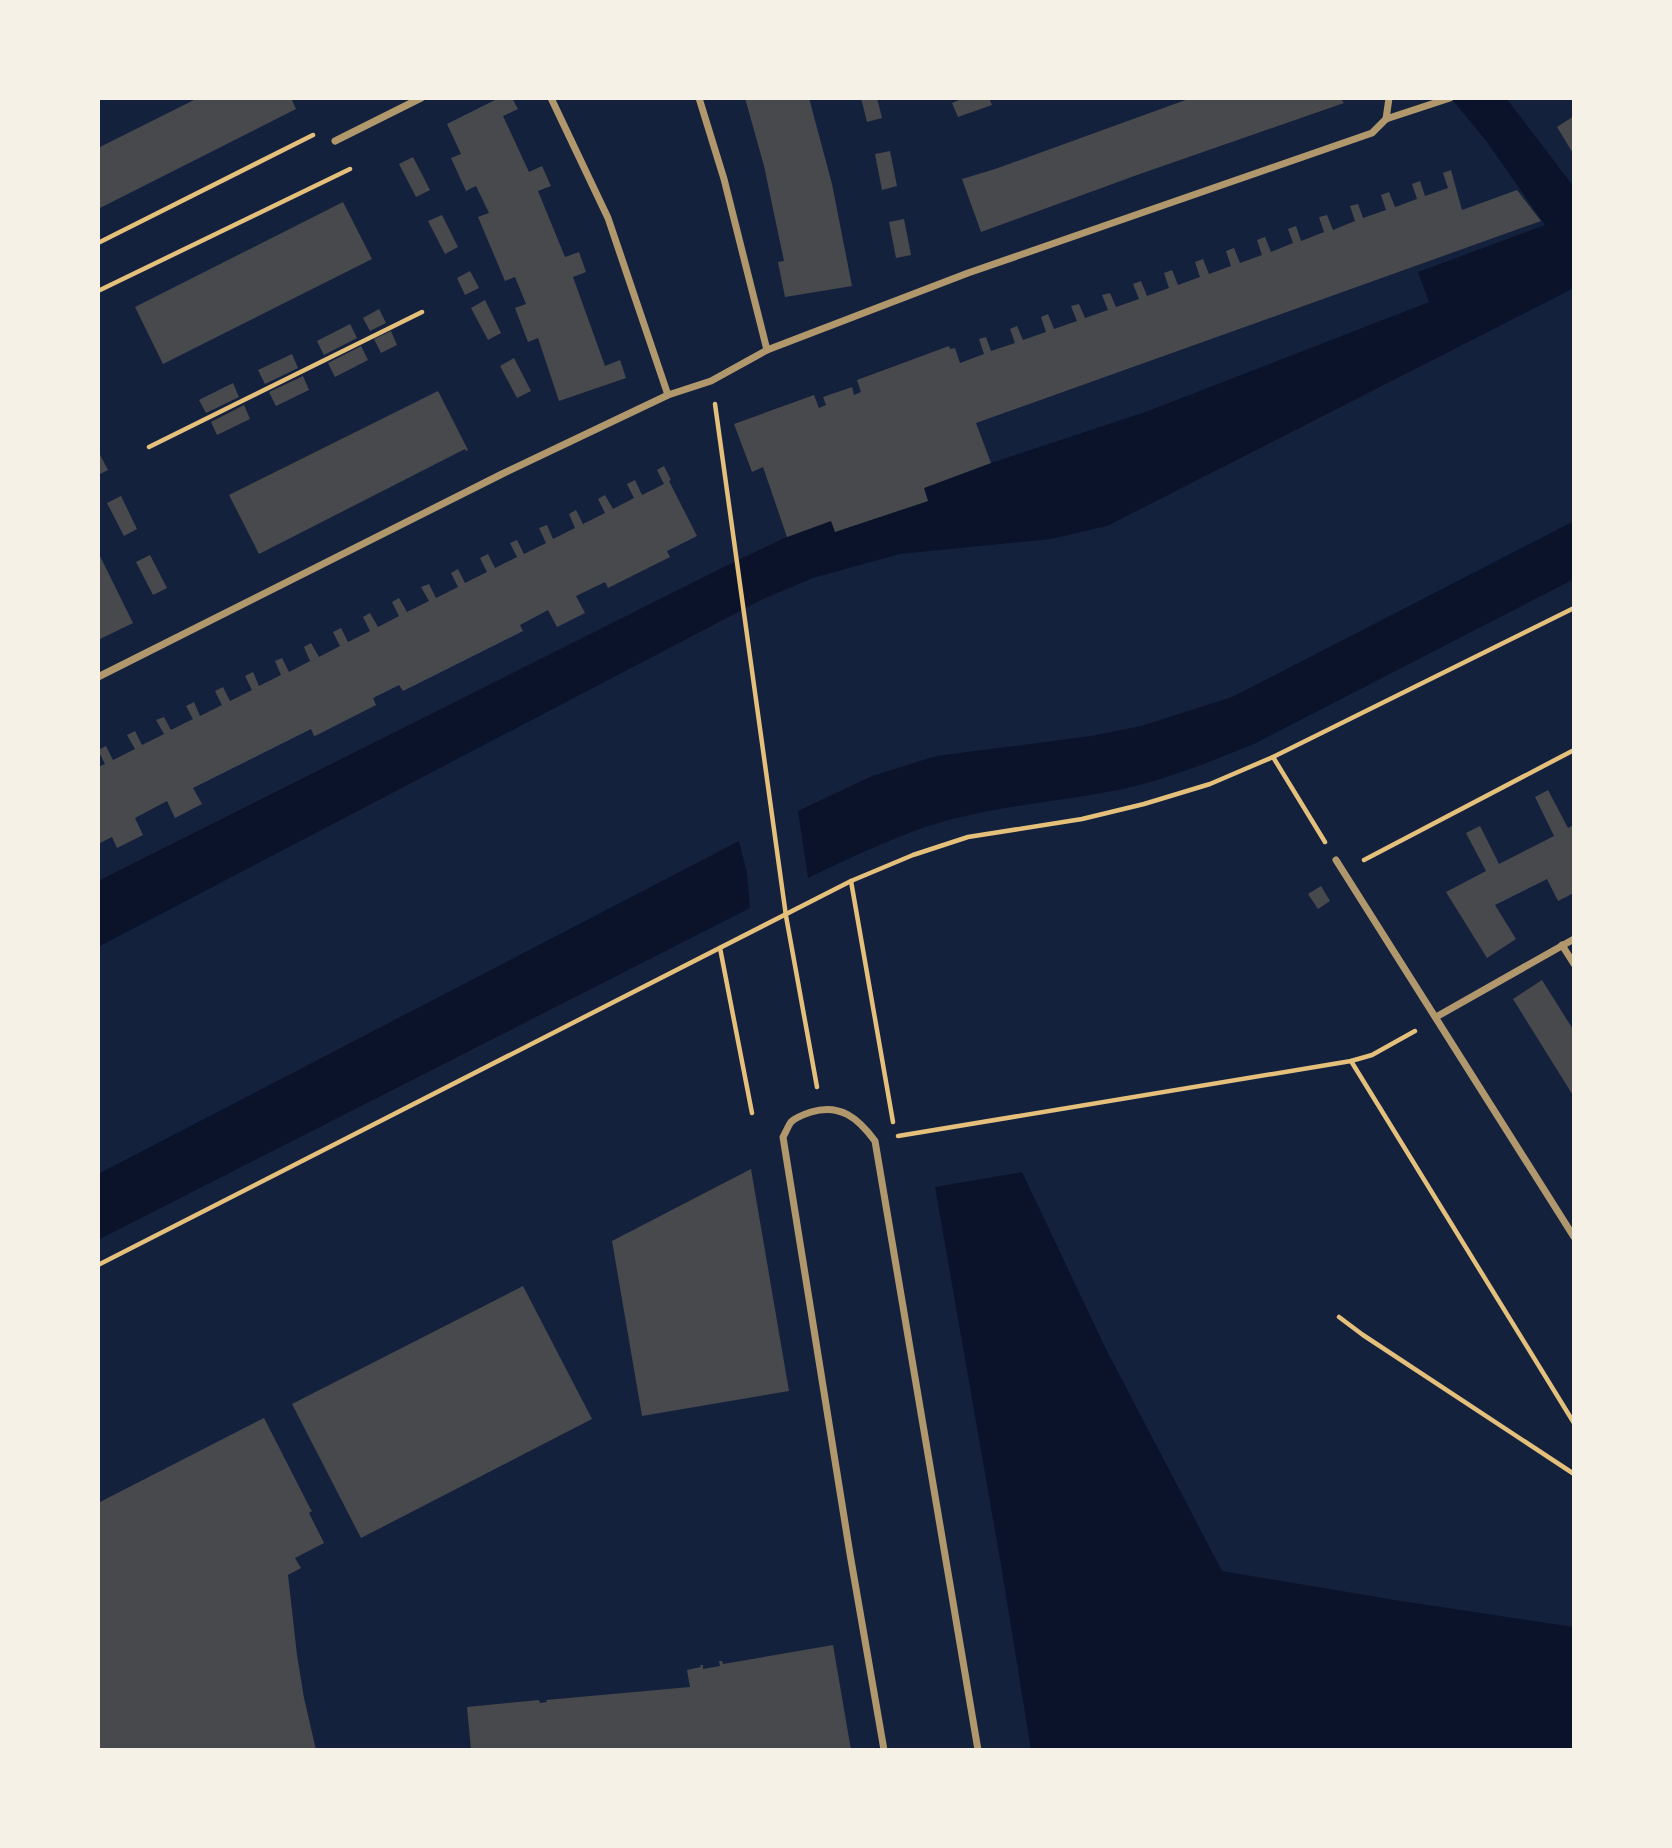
<svg xmlns="http://www.w3.org/2000/svg" width="1672" height="1848" font-family="Lato,sans-serif">
  <style>
    .water { fill: #0b132b }
    .building { fill: #48494c }
    .lines { fill: none; stroke-linecap: round; stroke-linejoin: round }
    .path { stroke: #e5c07b; stroke-width: 4.5 }
    .minor { stroke: #b1986c; stroke-width: 7 }
  </style>
  <rect width="100%" height="100%" fill="#14213d"/>
  <!-- water -->
  <g class="water">
    <path d="M 1451,98 L 1506,98 L 1574,187 L 1574,288 L 1107,526 L 1051,539 L 900,554 L 813,578 L 761,600 L 98,947 L 98,881 L 736,561 L 787,537 L 831,521 L 835,531 L 928,501 L 924,488 L 991,463 L 1148,411 L 1429,302 L 1418,272 L 1545,225 L 1487,142 Z"/>
    <path d="M 1574,521 L 1574,579 L 1254,744 C 1212,761 1168,779 1123,789 C 1064,801 1003,805 945,821 C 897,835 852,857 808,878 L 798,811 L 872,776 L 936,756 L 1091,736 L 1141,726 L 1232,697 Z"/>
    <path d="M 739,841 L 747,873 L 750,908 L 98,1240 L 98,1174 Z"/>
    <path d="M 1022,1172 L 1106,1349 L 1222,1571 L 1401,1601 L 1574,1627 L 1574,1750 L 1031,1750 L 1001,1565 L 935,1187 Z"/>
  </g>
  <!-- building -->
  <g class="building">
    <path d="M 198,98 L 291,98 L 296,109 L 98,209 L 98,148 Z"/>
    <path d="M 499,98 L 512,98 L 518,109 L 503,116 L 529,172 L 542,166 L 551,186 L 538,191 L 565,257 L 579,252 L 586,272 L 573,277 L 605,366 L 620,360 L 626,378 L 559,401 L 538,338 L 528,342 L 515,308 L 526,304 L 515,277 L 505,281 L 478,217 L 489,213 L 476,186 L 466,191 L 451,158 L 461,154 L 447,124 Z"/>
    <path d="M 745,98 L 809,98 L 832,184 L 852,286 L 785,297 L 778,262 L 784,261 L 764,166 Z"/>
    <path d="M 861,98 L 877,98 L 882,118 L 867,122 Z"/>
    <path d="M 964,98 L 989,98 L 992,105 L 958,117 L 952,103 Z"/>
    <path d="M 1191,98 L 1340,98 L 1344,103 L 1137,175 L 981,232 L 962,179 L 995,169 Z"/>
    <path d="M 1574,116 L 1574,155 L 1557,127 Z"/>
    <path d="M 890,151 L 897,186 L 882,190 L 875,154 Z"/>
    <path d="M 413,157 L 430,190 L 416,197 L 399,164 Z"/>
    <path d="M 1451,170 L 1462,210 L 1517,190 L 1541,221 L 976,423 L 991,463 L 924,488 L 928,501 L 835,532 L 831,521 L 787,537 L 763,467 L 752,472 L 734,424 L 814,395 L 819,408 L 826,405 L 823,397 L 852,387 L 854,395 L 861,392 L 857,380 L 949,346 L 950,349 L 955,348 L 960,363 L 984,354 L 979,339 L 986,337 L 991,351 L 1015,343 L 1010,329 L 1017,326 L 1023,340 L 1046,332 L 1041,317 L 1048,314 L 1054,329 L 1077,321 L 1071,306 L 1079,304 L 1085,318 L 1108,310 L 1102,295 L 1110,293 L 1116,307 L 1139,299 L 1133,284 L 1141,281 L 1147,296 L 1169,288 L 1164,273 L 1172,270 L 1178,285 L 1200,277 L 1195,262 L 1203,259 L 1209,274 L 1231,266 L 1226,251 L 1234,248 L 1240,263 L 1262,255 L 1257,240 L 1265,237 L 1271,252 L 1293,243 L 1288,229 L 1296,226 L 1301,241 L 1324,232 L 1319,217 L 1327,215 L 1333,230 L 1355,221 L 1350,206 L 1358,204 L 1363,218 L 1386,210 L 1381,195 L 1389,192 L 1395,207 L 1417,199 L 1412,184 L 1420,181 L 1425,196 L 1448,188 L 1443,173 Z"/>
    <path d="M 343,202 L 372,259 L 163,364 L 135,307 Z"/>
    <path d="M 442,215 L 458,247 L 445,254 L 428,221 Z"/>
    <path d="M 904,219 L 911,255 L 896,258 L 889,222 Z"/>
    <path d="M 470,271 L 479,288 L 465,295 L 457,278 Z"/>
    <path d="M 485,300 L 501,333 L 488,340 L 471,308 Z"/>
    <path d="M 379,309 L 386,323 L 370,331 L 363,318 Z"/>
    <path d="M 350,324 L 357,338 L 324,355 L 317,341 Z"/>
    <path d="M 391,331 L 397,345 L 381,353 L 374,339 Z"/>
    <path d="M 361,346 L 368,360 L 335,377 L 328,363 Z"/>
    <path d="M 292,354 L 298,368 L 265,384 L 258,370 Z"/>
    <path d="M 514,358 L 531,391 L 517,398 L 500,366 Z"/>
    <path d="M 303,376 L 309,390 L 276,406 L 269,392 Z"/>
    <path d="M 233,383 L 239,397 L 206,413 L 199,400 Z"/>
    <path d="M 438,391 L 468,450 L 466,451 L 465,449 L 259,554 L 229,495 Z"/>
    <path d="M 244,405 L 250,419 L 217,435 L 211,422 Z"/>
    <path d="M 98,451 L 108,470 L 98,475 Z"/>
    <path d="M 664,466 L 671,480 L 669,481 L 697,536 L 667,551 L 670,557 L 608,588 L 605,582 L 576,596 L 585,613 L 557,627 L 548,610 L 520,625 L 523,631 L 403,691 L 399,685 L 373,698 L 376,705 L 317,735 L 314,736 L 311,729 L 193,788 L 202,804 L 175,818 L 167,801 L 135,818 L 143,835 L 117,848 L 112,837 L 98,844 L 98,767 L 105,764 L 98,750 L 106,746 L 113,760 L 135,749 L 127,735 L 135,731 L 142,745 L 164,734 L 156,720 L 164,717 L 171,730 L 193,719 L 186,706 L 194,702 L 200,716 L 222,705 L 215,691 L 223,687 L 230,701 L 252,690 L 245,676 L 253,672 L 259,686 L 281,675 L 275,661 L 282,658 L 289,672 L 310,661 L 304,647 L 311,643 L 319,657 L 340,646 L 333,632 L 341,628 L 348,642 L 370,631 L 363,617 L 370,613 L 378,627 L 399,616 L 392,602 L 399,598 L 407,612 L 429,601 L 421,587 L 429,584 L 436,598 L 458,587 L 451,573 L 458,569 L 465,583 L 487,572 L 480,558 L 488,554 L 495,568 L 517,557 L 510,543 L 517,540 L 524,554 L 546,543 L 539,528 L 547,525 L 553,539 L 575,528 L 569,514 L 576,510 L 583,524 L 605,513 L 598,499 L 605,495 L 613,509 L 634,498 L 627,484 L 635,480 L 642,495 L 664,484 L 657,470 Z"/>
    <path d="M 121,496 L 137,529 L 124,536 L 107,503 Z"/>
    <path d="M 98,552 L 133,623 L 98,640 Z"/>
    <path d="M 150,555 L 167,588 L 153,595 L 136,562 Z"/>
    <path d="M 1548,790 L 1568,828 L 1574,825 L 1574,893 L 1558,901 L 1547,879 L 1495,905 L 1516,939 L 1487,958 L 1446,892 L 1486,871 L 1466,833 L 1480,826 L 1499,864 L 1554,836 L 1535,797 Z"/>
    <path d="M 1321,886 L 1330,901 L 1318,909 L 1308,894 Z"/>
    <path d="M 1542,980 L 1574,1031 L 1574,1097 L 1513,999 Z"/>
    <path d="M 751,1169 L 789,1391 L 642,1416 L 612,1241 Z"/>
    <path d="M 523,1286 L 592,1419 L 361,1538 L 292,1404 Z"/>
    <path d="M 264,1418 L 310,1508 L 312,1511 L 309,1513 L 324,1543 L 295,1558 L 301,1568 L 288,1575 L 297,1655 L 304,1698 L 316,1750 L 98,1750 L 98,1503 Z"/>
    <path d="M 833,1645 L 851,1750 L 471,1750 L 467,1707 L 539,1700 L 540,1703 L 547,1702 L 546,1700 L 690,1687 L 687,1670 L 701,1667 L 700,1665 L 703,1665 L 703,1669 L 720,1666 L 719,1661 L 722,1661 L 723,1664 Z"/>
  </g>
  <g class="lines">
    <!-- path -->
    <g class="path">
      <path d="M 98,243 L 313,135"/>
      <path d="M 98,291 L 350,169"/>
      <path d="M 715,404 L 786,916 L 817,1087"/>
      <path d="M 149,447 L 422,312"/>
      <path d="M 1273,757 L 1325,842"/>
      <path d="M 1364,860 L 1574,750"/>
      <path d="M 851,881 L 893,1122"/>
      <path d="M 720,948 L 752,1113"/>
      <path d="M 1351,1061 L 1574,1423"/>
      <path d="M 898,1136 L 1351,1061 L 1372,1055 L 1415,1031"/>
      <path d="M 98,1265 L 851,881 L 913,855 L 968,837 L 1082,819 L 1144,804 L 1210,784 L 1273,757 L 1574,608"/>
      <path d="M 1339,1317 L 1363,1335 L 1574,1474"/>
    </g>
    <!-- minor -->
    <g class="minor">
      <path d="M 551,98 L 608,218 L 668,395"/>
      <path d="M 699,98 L 724,179 L 767,350"/>
      <path d="M 1386,119 L 1389,98"/>
      <path d="M 335,141 L 421,98"/>
      <path d="M 98,677 L 502,474 L 668,395 L 711,381 L 767,350 L 968,273 L 1372,133 L 1386,119 L 1450,98"/>
      <path d="M 1336,860 L 1574,1237"/>
      <path d="M 1562,945 L 1574,964"/>
      <path d="M 1436,1017 L 1574,939"/>
      <path d="M 884,1750 L 850,1554 L 783,1137 C 786,1132 788,1126 791,1122 C 796,1117 805,1114 811,1112 C 840,1103 858,1118 875,1141 L 978,1750"/>
    </g>
  </g>
  <!-- border -->
  <rect width="1672" height="1848" fill="none" stroke="#f6f1e7" stroke-width="200"/>
</svg>
